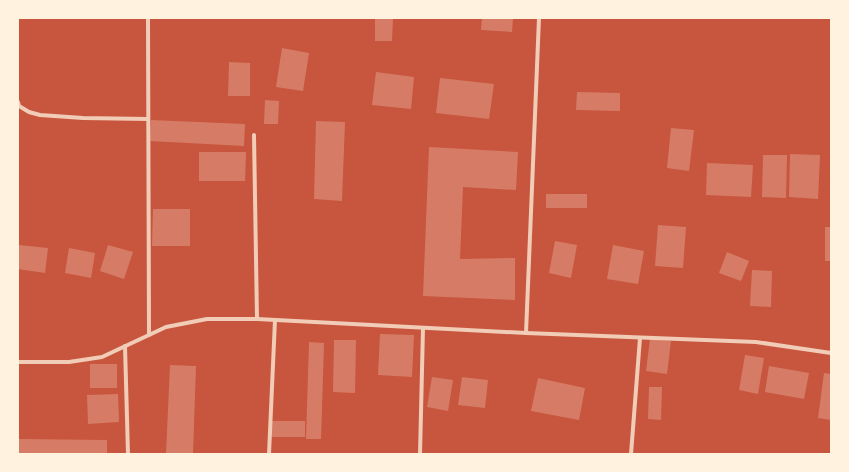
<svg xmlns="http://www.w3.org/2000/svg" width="849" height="472" font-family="'Noto Sans',sans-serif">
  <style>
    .building { fill: #d67c66 }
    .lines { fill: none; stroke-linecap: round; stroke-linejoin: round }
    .minor { stroke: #f1ccb7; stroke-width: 4 }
  </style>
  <rect width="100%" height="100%" fill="#c8553d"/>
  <!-- building -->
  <g class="building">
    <path d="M 375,18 L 393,18 L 392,41 L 375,41 Z"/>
    <path d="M 482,18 L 513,18 L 512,32 L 481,30 Z"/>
    <path d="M 282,48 L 309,53 L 303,91 L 276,87 Z"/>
    <path d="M 229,62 L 250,63 L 250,96 L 228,96 Z"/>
    <path d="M 376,72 L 414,77 L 411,109 L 372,105 Z"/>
    <path d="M 440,78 L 494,84 L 489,119 L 436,113 Z"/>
    <path d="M 577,92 L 620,93 L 620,111 L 576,110 Z"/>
    <path d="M 265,100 L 279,101 L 278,124 L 264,124 Z"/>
    <path d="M 151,120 L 245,124 L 244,146 L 150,141 Z"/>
    <path d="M 316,121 L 345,122 L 342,201 L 314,199 Z"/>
    <path d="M 671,128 L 694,130 L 689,171 L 667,168 Z"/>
    <path d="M 429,147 L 518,152 L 516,190 L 463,187 L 460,259 L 515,258 L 515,300 L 423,296 Z"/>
    <path d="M 199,152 L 246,152 L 245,181 L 199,181 Z"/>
    <path d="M 790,154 L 820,155 L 818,199 L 789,197 Z"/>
    <path d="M 763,155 L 787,155 L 786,198 L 762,197 Z"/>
    <path d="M 707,163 L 753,165 L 751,197 L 706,195 Z"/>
    <rect x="546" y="194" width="41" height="14"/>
    <path d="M 153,209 L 190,209 L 190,246 L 152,246 Z"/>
    <path d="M 658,225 L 686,227 L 683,268 L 655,266 Z"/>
    <rect x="825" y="227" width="6" height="34"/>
    <path d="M 555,241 L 577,245 L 571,278 L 549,273 Z"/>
    <path d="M 19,245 L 48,248 L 45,273 L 18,269 Z"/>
    <path d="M 108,245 L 133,252 L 124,279 L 100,271 Z"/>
    <path d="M 613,245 L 644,251 L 638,284 L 607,279 Z"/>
    <path d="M 69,248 L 95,253 L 91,278 L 65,273 Z"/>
    <path d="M 727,252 L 749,261 L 741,281 L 719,273 Z"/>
    <path d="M 752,270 L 772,271 L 771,307 L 750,306 Z"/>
    <path d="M 380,334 L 414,335 L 412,377 L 378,375 Z"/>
    <path d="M 650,339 L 671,341 L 667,374 L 646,371 Z"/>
    <path d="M 334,340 L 356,340 L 355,393 L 333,392 Z"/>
    <path d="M 309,342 L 324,343 L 321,439 L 306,439 Z"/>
    <path d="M 745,355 L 764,358 L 758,394 L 739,390 Z"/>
    <rect x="90" y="364" width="27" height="24"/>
    <path d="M 170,365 L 196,366 L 193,454 L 166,454 Z"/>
    <path d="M 769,366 L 809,373 L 804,399 L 765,392 Z"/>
    <path d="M 824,373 L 831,374 L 831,420 L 818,418 Z"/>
    <path d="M 432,377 L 453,380 L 448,411 L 427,407 Z"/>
    <path d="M 462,377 L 488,380 L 485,408 L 458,405 Z"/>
    <path d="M 538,378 L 585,388 L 579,420 L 531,411 Z"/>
    <path d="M 649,387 L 662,387 L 661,420 L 648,419 Z"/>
    <path d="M 118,394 L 119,422 L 88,424 L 87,395 Z"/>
    <rect x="271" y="421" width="34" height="16"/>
    <path d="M 18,439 L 107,440 L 107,454 L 18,454 Z"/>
  </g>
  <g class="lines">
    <!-- minor -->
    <g class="minor">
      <path d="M 148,18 L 149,335"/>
      <path d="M 18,102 L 19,106 L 29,112 L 40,115 L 83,118 L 148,119"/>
      <path d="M 254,135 L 257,319"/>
      <path d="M 526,333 L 539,18"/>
      <path d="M 125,346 L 128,454"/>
      <path d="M 18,362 L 69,362 L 102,357 L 166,327 L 207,319 L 257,319 L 526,333 L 756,342 L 831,353"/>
      <path d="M 269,454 L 275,320"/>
      <path d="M 420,454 L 423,328"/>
      <path d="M 631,454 L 640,338"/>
    </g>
  </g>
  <!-- border -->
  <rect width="849" height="472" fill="none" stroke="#fff3e0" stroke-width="38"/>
</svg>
